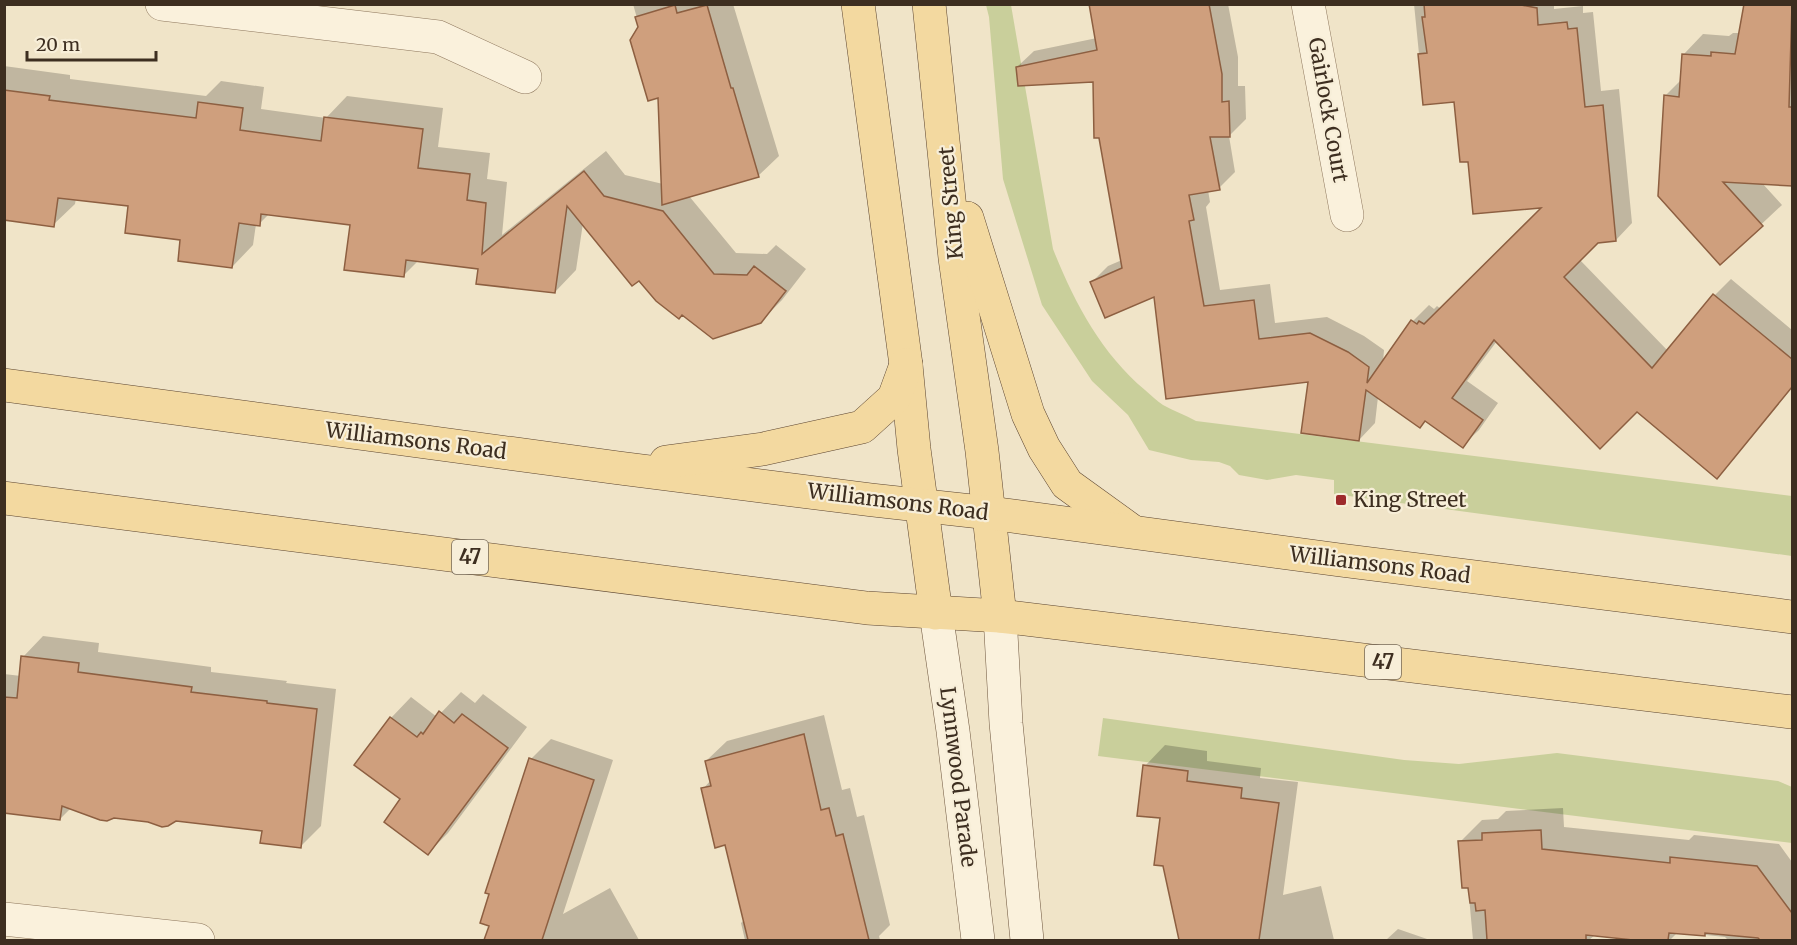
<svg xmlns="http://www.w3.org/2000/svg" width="1797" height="945" font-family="Merriweather,serif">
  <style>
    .green { fill: #c9cf9b }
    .shadow { fill: #0003 }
    .building { fill: #cf9f7d; stroke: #8d5f41; stroke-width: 1.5 }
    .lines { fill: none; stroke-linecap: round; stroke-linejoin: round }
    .street-casing { stroke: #8d765c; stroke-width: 34 }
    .secondary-casing { stroke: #6f573f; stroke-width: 34 }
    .primary-casing { stroke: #5b4430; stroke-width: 34 }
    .street { stroke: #faf1dc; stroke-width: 33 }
    .secondary { stroke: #faf1dc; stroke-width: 33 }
    .primary { stroke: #f3d9a0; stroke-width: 33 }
    .poi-dot { fill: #9e2a2b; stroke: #f7eed8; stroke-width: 2 }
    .labels { text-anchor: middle; stroke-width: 4.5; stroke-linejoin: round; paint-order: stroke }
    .shield { fill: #f7eed8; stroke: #756857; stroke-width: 1.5 }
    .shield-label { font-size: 20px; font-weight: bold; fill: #3d2e20 }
    .street-label { font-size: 21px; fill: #3d2e20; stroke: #f7eed8 }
    .poi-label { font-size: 21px; fill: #3d2e20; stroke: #f7eed8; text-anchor: start }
  </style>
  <rect width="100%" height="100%" fill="#f0e4c8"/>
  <!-- green -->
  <g class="green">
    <path d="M 986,5 L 1011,5 L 1053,249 C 1074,302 1101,353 1145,390 C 1151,395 1157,401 1163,405 C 1174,411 1185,415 1196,421 L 1792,496 L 1792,556 L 1334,494 L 1334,480 L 1296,475 L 1267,480 L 1239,475 L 1230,466 L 1219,462 L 1191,460 L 1149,450 L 1128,415 L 1092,381 L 1042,305 L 1003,179 L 989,17 Z"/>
    <path d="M 1103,718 L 1404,760 L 1459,764 L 1557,753 L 1778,781 L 1792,787 L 1792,843 L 1098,756 Z"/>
  </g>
  <!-- shadow -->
  <g class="shadow">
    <path d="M 633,4 L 733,4 L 779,156 L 758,176 L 689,196 L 736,253 L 767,254 L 776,245 L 806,269 L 782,300 L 760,322 L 639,278 L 583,223 L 576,270 L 555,292 L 479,268 L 419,260 L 403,276 L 352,224 L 269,214 L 259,224 L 256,224 L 253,245 L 232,267 L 182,238 L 130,205 L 76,198 L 75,204 L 53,225 L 4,218 L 4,66 L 70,75 L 70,79 L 206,96 L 221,81 L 264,87 L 261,109 L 326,118 L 347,96 L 443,108 L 438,147 L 490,153 L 487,179 L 507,182 L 502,235 L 606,151 L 625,175 L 663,184 L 659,96 Z"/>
    <path d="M 1090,4 L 1228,4 L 1238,57 L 1238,86 L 1245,86 L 1246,119 L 1229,136 L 1235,172 L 1219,188 L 1208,190 L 1210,202 L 1206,207 L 1220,290 L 1270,284 L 1275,323 L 1327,317 L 1364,336 L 1384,350 L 1383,363 L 1413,321 L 1429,305 L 1434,309 L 1437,306 L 1441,309 L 1545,206 L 1469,160 L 1455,101 L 1424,104 L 1414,4 L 1554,4 L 1554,9 L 1583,6 L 1583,13 L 1593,12 L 1601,91 L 1619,89 L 1632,223 L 1616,240 L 1598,242 L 1580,260 L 1668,351 L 1715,295 L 1731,279 L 1792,330 L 1792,388 L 1733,460 L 1716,477 L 1637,410 L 1497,341 L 1467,381 L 1498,403 L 1479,430 L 1462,446 L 1426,420 L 1378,397 L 1375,423 L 1359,440 L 1310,381 L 1155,295 L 1091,283 L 1108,266 L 1122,260 L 1095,81 L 1017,67 L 1034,51 L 1097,38 Z"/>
    <path d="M 1746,4 L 1792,4 L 1792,185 L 1762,183 L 1782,205 L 1720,263 L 1665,96 L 1682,79 L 1684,54 L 1703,34 L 1729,36 L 1733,33 L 1740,33 Z"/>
    <path d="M 43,636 L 99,643 L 98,652 L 211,667 L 211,672 L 287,681 L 286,683 L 336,689 L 321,826 L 300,847 L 263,830 L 175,819 L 148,821 L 71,808 L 60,819 L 4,809 L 4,674 L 21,676 L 23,657 Z"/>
    <path d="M 461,692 L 475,703 L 483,694 L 527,727 L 448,833 L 428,853 L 402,799 L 356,764 L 391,718 L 411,697 L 437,717 Z"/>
    <path d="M 824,715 L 842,790 L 850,788 L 857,817 L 864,815 L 890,925 L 879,936 L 880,940 L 745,940 L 741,923 L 744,920 L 726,844 L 703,789 L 711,780 L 706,761 L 727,741 Z"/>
    <path d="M 551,739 L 613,760 L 563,914 L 610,888 L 639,940 L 486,940 L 531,759 Z"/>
    <path d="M 1165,745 L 1207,751 L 1207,761 L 1261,768 L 1260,778 L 1298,782 L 1283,895 L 1321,886 L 1334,940 L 1179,940 L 1161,817 L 1145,766 Z"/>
    <path d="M 1563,808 L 1564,827 L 1689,840 L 1694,835 L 1779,844 L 1792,862 L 1792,940 L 1728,940 L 1725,937 L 1678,932 L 1670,940 L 1647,940 L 1595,935 L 1589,940 L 1473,940 L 1468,886 L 1460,842 L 1482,820 L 1498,819 L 1506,811 Z"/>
    <path d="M 1398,929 L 1430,940 L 1386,940 Z"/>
  </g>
  <!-- building -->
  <g class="building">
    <path d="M 1089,4 L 1209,4 L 1222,74 L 1222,102 L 1229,101 L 1230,137 L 1210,137 L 1220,190 L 1189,195 L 1194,220 L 1189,221 L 1204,306 L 1254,300 L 1259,339 L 1310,333 L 1348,352 L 1369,367 L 1367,383 L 1411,320 L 1417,324 L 1419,321 L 1424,324 L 1541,208 L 1473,214 L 1468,162 L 1460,162 L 1454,102 L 1423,105 L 1418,54 L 1427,53 L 1422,17 L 1425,17 L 1424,4 L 1516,4 L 1537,8 L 1538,25 L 1567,22 L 1568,29 L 1577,28 L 1585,107 L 1603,105 L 1616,241 L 1598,243 L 1564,277 L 1652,368 L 1713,294 L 1792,359 L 1792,387 L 1717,479 L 1637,412 L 1600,449 L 1494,340 L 1452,398 L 1483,420 L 1463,448 L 1425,421 L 1420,428 L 1366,390 L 1359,441 L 1301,433 L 1308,382 L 1166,399 L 1154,297 L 1105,318 L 1090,282 L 1122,268 L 1099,138 L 1094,138 L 1093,82 L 1018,86 L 1016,67 L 1097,50 Z"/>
    <path d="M 1744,4 L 1792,4 L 1789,107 L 1792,107 L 1792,186 L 1723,182 L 1763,226 L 1720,265 L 1658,196 L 1664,95 L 1679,97 L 1682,54 L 1711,56 L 1711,52 L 1735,54 Z"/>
    <path d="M 675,5 L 677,13 L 707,5 L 731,88 L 733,88 L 759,177 L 662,205 L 658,98 L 648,101 L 630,40 L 638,27 L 635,17 Z"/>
    <path d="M 4,90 L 50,96 L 49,100 L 196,118 L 198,102 L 243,108 L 240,130 L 321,141 L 324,117 L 423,129 L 418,168 L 470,174 L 467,200 L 486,203 L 482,254 L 584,171 L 604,196 L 663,211 L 714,274 L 747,275 L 754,266 L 786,291 L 761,323 L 713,339 L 682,315 L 679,319 L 656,301 L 639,281 L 632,286 L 567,206 L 555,293 L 476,284 L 478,269 L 406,260 L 404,277 L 344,270 L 350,225 L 261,214 L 260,226 L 239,223 L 232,268 L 178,261 L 180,240 L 125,233 L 128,206 L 58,198 L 54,227 L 4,220 Z"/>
    <path d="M 21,656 L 79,663 L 78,672 L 192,687 L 191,692 L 267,701 L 267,703 L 317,709 L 301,848 L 260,843 L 262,831 L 176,821 L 168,826 L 162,827 L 148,822 L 114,818 L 107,821 L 100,820 L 62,806 L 60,820 L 4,813 L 4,697 L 17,698 Z"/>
    <path d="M 439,711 L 454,723 L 462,714 L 508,748 L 428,855 L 384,822 L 400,799 L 354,765 L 390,717 L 417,737 L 421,732 L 423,734 Z"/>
    <path d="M 804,734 L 821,810 L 829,808 L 836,836 L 843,834 L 869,940 L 748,940 L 725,845 L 715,848 L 701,788 L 711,786 L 705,761 Z"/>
    <path d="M 529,758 L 594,780 L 542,940 L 484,940 L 489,926 L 480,923 L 489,894 L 485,893 Z"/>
    <path d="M 1143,765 L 1188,771 L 1187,781 L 1242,788 L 1241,798 L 1279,803 L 1259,940 L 1179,940 L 1163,866 L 1154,865 L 1160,818 L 1137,816 Z"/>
    <path d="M 1541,830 L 1542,849 L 1670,863 L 1670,857 L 1757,866 L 1792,913 L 1792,940 L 1760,940 L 1758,938 L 1705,933 L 1705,936 L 1669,933 L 1668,940 L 1633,940 L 1586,935 L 1586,940 L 1487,940 L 1485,910 L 1476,911 L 1475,903 L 1470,903 L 1468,888 L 1462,888 L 1458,841 L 1482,840 L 1482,833 Z"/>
  </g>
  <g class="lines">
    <!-- street casing -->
    <g class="street-casing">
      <g id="street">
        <path d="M 162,4 L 438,37 L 525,77"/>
        <path d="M 1308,4 L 1347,215"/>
        <path d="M 4,919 L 198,940"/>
      </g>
    </g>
    <!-- secondary casing -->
    <g class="secondary-casing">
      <g id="secondary">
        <path d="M 936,613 L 953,731 L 978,940"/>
        <path d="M 1000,616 L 1006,723 L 1027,940"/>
      </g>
    </g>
    <!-- primary casing -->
    <g class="primary-casing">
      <g id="primary">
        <path d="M 858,4 L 906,365 L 914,449 L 936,613"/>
        <path d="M 929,4 L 955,258 L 982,451 L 1000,616"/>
        <path d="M 967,218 L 1028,414 L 1044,448 L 1067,484 L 1132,531"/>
        <path d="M 4,385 L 619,468 L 872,500 L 990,513 L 1340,560 L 1792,617"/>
        <path d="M 666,462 L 763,449 L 862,427 L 894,398 L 906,365"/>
        <path d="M 4,498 L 867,608 L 1000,616 L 1792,712"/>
      </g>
    </g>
    <!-- street -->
    <use href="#street" class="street"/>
    <!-- secondary -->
    <use href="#secondary" class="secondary"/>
    <!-- primary -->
    <use href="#primary" class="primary"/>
  </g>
  <!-- markers -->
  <rect class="poi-dot" x="1335" y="494" width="12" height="12" rx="3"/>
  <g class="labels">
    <!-- shield labels -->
    <g class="shield">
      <rect x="452" y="540" width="36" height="34" rx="4.5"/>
      <rect x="1365" y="645" width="36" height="34" rx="4.5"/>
    </g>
    <g class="shield-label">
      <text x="470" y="564">47</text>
      <text x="1383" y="669">47</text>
    </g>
    <!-- street labels -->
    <g class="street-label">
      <text transform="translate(1328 110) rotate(80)" y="7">Gairlock Court</text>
      <text transform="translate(951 203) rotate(-95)" y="7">King Street</text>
      <text transform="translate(416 441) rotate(7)" y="7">Williamsons Road</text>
      <text transform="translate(898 502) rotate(7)" y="7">Williamsons Road</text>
      <text transform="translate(1380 565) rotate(7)" y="7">Williamsons Road</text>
      <text transform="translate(958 777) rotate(83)" y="7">Lynnwood Parade</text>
    </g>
    <!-- poi labels -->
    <g class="poi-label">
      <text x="1353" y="507">King Street</text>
    </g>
  </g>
  <!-- border -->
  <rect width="1797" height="945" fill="none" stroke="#3d2e20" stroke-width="12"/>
  <!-- scale -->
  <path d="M27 51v9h129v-9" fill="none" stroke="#3d2e20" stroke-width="3"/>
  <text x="36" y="51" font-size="18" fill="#3d2e20" stroke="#f7eed8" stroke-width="4.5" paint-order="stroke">20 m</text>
</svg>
